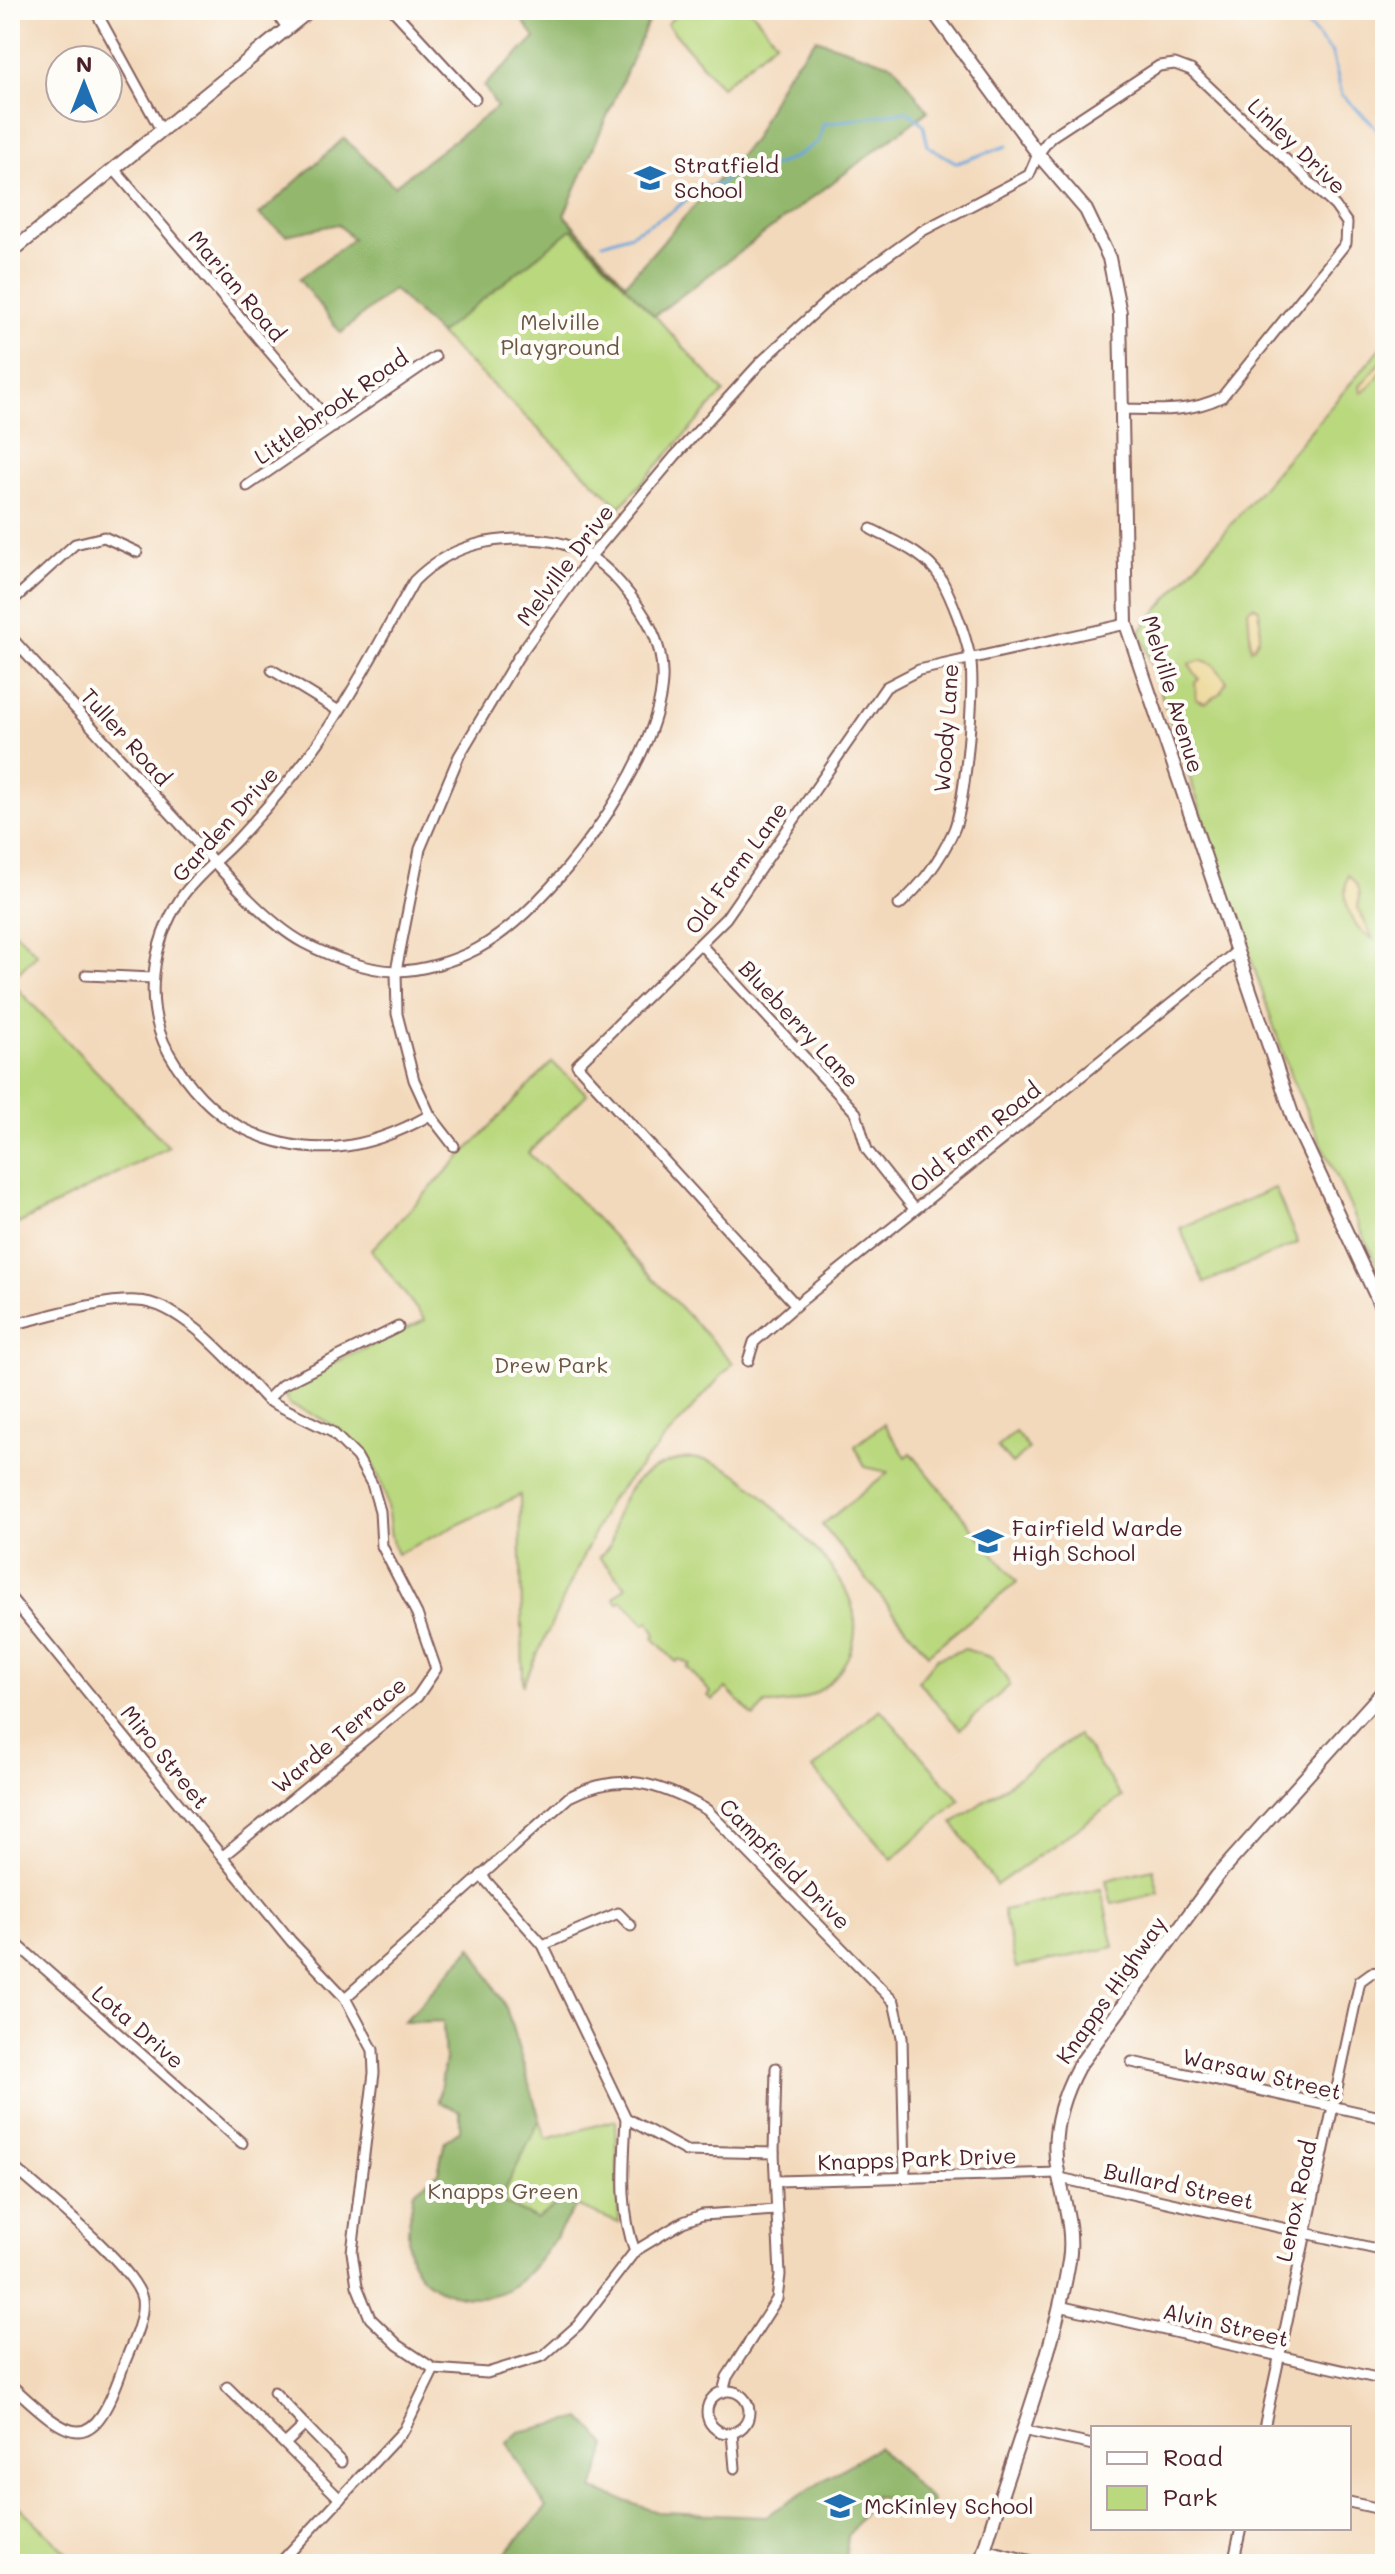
<svg xmlns="http://www.w3.org/2000/svg" width="1395" height="2574" font-family="Mali,sans-serif">
  <style>
    .green { fill: #bad87e; stroke: #827c54; stroke-width: 2 }
    .forest { fill: #93b86d; stroke: #6e6c4c; stroke-width: 2 }
    .sand { fill: #eeda9e; stroke: #9c7c64; stroke-width: 2 }
    .lines { fill: none; stroke-linecap: round; stroke-linejoin: round }
    .stream { stroke: #69a5da; stroke-width: 3 }
    .street-casing { stroke: #85605d; stroke-width: 13 }
    .secondary-casing { stroke: #85605d; stroke-width: 16 }
    .street { stroke: #fff; stroke-width: 9 }
    .secondary { stroke: #fff; stroke-width: 12 }
    .labels { text-anchor: middle; stroke-width: 8; stroke-linejoin: round; paint-order: stroke }
    .street-label { font-size: 22px; fill: #4a1f2b; stroke: #fdfcf7 }
    .poi-label { font-size: 22px; fill: #4a1f2b; stroke: #fdfcf7; text-anchor: start }
    .park-label { font-size: 22px; fill: #6c5644; stroke: #fdfcf7 }
  </style>
  <rect width="100%" height="100%" fill="#fdfcf7"/>
  <filter id="ink" filterUnits="userSpaceOnUse"><feTurbulence type="fractalNoise" baseFrequency=".0125" numOctaves="2"/><feDisplacementMap in="SourceGraphic" scale="16" xChannelSelector="R" yChannelSelector="G"/><feConvolveMatrix kernelMatrix="1 2 1 2 8 2 1 2 1" color-interpolation-filters="sRGB"/></filter>
  <filter id="wash" filterUnits="userSpaceOnUse"><feTurbulence type="fractalNoise" baseFrequency=".006" numOctaves="4" result="noise"/><feDisplacementMap in="SourceGraphic" scale="32" xChannelSelector="R" yChannelSelector="G"/><feGaussianBlur stdDeviation="1.8" result="paint"/><feColorMatrix in="noise" values="0 0 0 0 0 0 0 0 0 0 0 0 0 0 0 0 0 1.4 0 .05"/><feComposite in="paint" operator="in"/></filter>
  <g filter="url(#wash)">
    <rect width="100%" height="100%" fill="#f3d9bb"/>
    <!-- green -->
    <g class="green">
      <path d="M 681,10 L 751,10 L 776,41 L 721,87 L 667,24 Z"/>
      <path d="M 564,215 L 724,392 L 620,507 L 439,334 Z"/>
      <path d="M 1385,343 L 1385,1283 L 1291,1077 L 1140,631 Z"/>
      <path d="M 10,926 L 37,954 L 10,981 Z"/>
      <path d="M 10,981 L 169,1147 L 10,1228 Z"/>
      <path d="M 552,1062 L 587,1094 L 528,1153 L 573,1194 L 733,1363 L 609,1501 L 523,1685 L 520,1495 L 397,1554 C 389,1538 390,1524 387,1506 C 379,1451 339,1423 290,1405 L 285,1396 L 289,1385 L 295,1381 L 425,1320 L 371,1250 Z"/>
      <path d="M 1275,1188 L 1298,1243 L 1204,1283 L 1180,1228 Z"/>
      <path d="M 884,1424 L 906,1457 L 911,1453 L 1017,1582 L 928,1654 L 822,1525 L 888,1472 L 865,1467 L 855,1446 Z"/>
      <path d="M 1015,1432 L 1029,1449 L 1012,1464 L 997,1447 Z"/>
      <path d="M 690,1458 C 734,1461 757,1490 786,1519 C 828,1561 886,1614 836,1675 C 817,1698 794,1705 765,1704 L 754,1717 L 726,1688 L 713,1700 L 708,1696 L 711,1693 L 687,1667 L 690,1664 L 679,1659 L 676,1662 L 653,1638 L 656,1635 L 649,1621 L 645,1624 L 622,1600 L 618,1603 L 614,1598 L 626,1586 L 599,1557 C 616,1541 611,1540 616,1518 C 625,1480 653,1463 690,1458 Z"/>
      <path d="M 965,1649 L 993,1658 L 1010,1685 L 960,1729 L 918,1681 L 937,1658 Z"/>
      <path d="M 880,1709 L 960,1800 L 892,1859 L 813,1769 Z"/>
      <path d="M 1078,1735 L 1122,1797 L 996,1885 L 953,1823 Z"/>
      <path d="M 1153,1869 L 1159,1893 L 1112,1904 L 1106,1880 Z"/>
      <path d="M 1101,1889 L 1114,1947 L 1016,1968 L 1003,1910 Z"/>
      <path d="M 472,1947 L 506,2008 L 546,2139 L 616,2120 L 619,2223 L 576,2206 C 558,2232 538,2270 511,2287 C 479,2307 424,2296 411,2259 C 404,2239 411,2212 414,2192 L 438,2173 L 445,2141 L 460,2130 L 460,2111 L 438,2102 L 445,2060 L 443,2021 L 404,2022 Z"/>
      <path d="M 10,2498 L 79,2564 L 10,2564 Z"/>
    </g>
    <!-- forest -->
    <g class="forest">
      <path d="M 515,10 L 639,10 L 649,20 L 564,215 L 625,284 L 753,140 L 784,77 L 816,39 L 894,65 L 928,111 L 654,316 L 572,229 L 439,334 L 393,289 L 341,333 L 299,279 L 353,239 L 338,224 L 286,235 L 259,215 L 344,138 L 394,186 L 497,107 L 484,86 L 535,38 Z"/>
      <path d="M 472,1947 L 506,2008 L 540,2120 L 506,2188 L 504,2203 L 536,2219 L 563,2201 L 576,2205 C 558,2232 538,2269 511,2287 C 480,2307 424,2296 411,2259 C 404,2239 411,2212 414,2192 L 438,2173 L 445,2141 L 460,2130 L 460,2111 L 438,2102 L 445,2060 L 443,2021 L 404,2022 Z"/>
      <path d="M 582,2418 L 607,2445 L 593,2490 L 658,2512 L 766,2516 L 878,2447 L 932,2501 L 928,2513 L 875,2496 L 848,2536 L 845,2564 L 496,2564 L 546,2508 L 507,2443 L 519,2432 Z"/>
    </g>
    <!-- sand -->
    <g class="sand">
      <path d="M 1385,357 C 1385,368 1373,388 1361,392 L 1360,386 Z"/>
      <path d="M 1253,606 L 1259,609 C 1261,622 1262,640 1251,649 L 1248,610 Z"/>
      <path d="M 1202,660 L 1213,664 L 1227,681 L 1220,693 L 1205,703 L 1196,699 L 1195,683 L 1199,679 L 1189,664 Z"/>
      <path d="M 1348,875 C 1361,887 1359,895 1358,908 L 1373,939 C 1351,928 1340,899 1348,875 Z"/>
    </g>
    <g class="lines">
      <!-- stream -->
      <g class="stream">
        <path d="M 1288,10 L 1312,29 L 1332,53 L 1342,95 L 1385,136"/>
        <path d="M 603,243 L 631,234 L 673,211 L 700,188 L 719,185 L 735,171 L 775,165 L 795,157 L 819,141 L 823,124 L 907,111 L 923,124 L 928,146 L 957,163 L 1007,146"/>
      </g>
    </g>
  </g>
  <g filter="url(#ink)">
    <g class="lines">
      <!-- street casing -->
      <g class="street-casing">
        <g id="street">
          <path d="M 95,10 L 161,130"/>
          <path d="M 274,10 L 287,27"/>
          <path d="M 393,10 L 475,99"/>
          <path d="M 113,168 L 334,427"/>
          <path d="M 247,486 L 435,357"/>
          <path d="M 871,529 C 895,542 925,553 940,577 C 952,599 965,633 970,657 C 976,685 965,807 953,832 C 940,860 922,885 899,905"/>
          <path d="M 10,603 L 75,544 L 104,537 L 137,552"/>
          <path d="M 10,636 C 68,700 125,764 183,827 C 214,862 264,922 304,943 C 329,956 368,971 396,971 C 422,971 454,961 477,949 C 549,911 659,763 662,680 C 664,641 644,611 620,583 C 600,560 575,543 543,540 C 493,536 451,544 414,581 C 380,640 349,703 307,758 C 285,787 261,814 236,841 C 218,860 196,876 181,898 C 152,942 142,1005 169,1053 C 186,1083 209,1110 240,1127 C 307,1161 366,1151 430,1115"/>
          <path d="M 272,670 L 339,711"/>
          <path d="M 702,946 L 856,1113 L 867,1150 L 914,1209"/>
          <path d="M 86,975 L 153,978"/>
          <path d="M 454,1146 L 430,1115 L 414,1080 L 397,1014 L 396,971 L 420,849 L 459,756 L 518,657 L 591,556 L 675,456 L 762,361 L 839,290 L 922,231 L 1029,175 L 1038,154 L 1051,137 L 1159,66 L 1175,64 L 1191,70 L 1335,206 L 1347,223 L 1346,243 L 1222,397 C 1189,413 1159,410 1124,409"/>
          <path d="M 796,1305 L 577,1065 L 726,918 L 886,687 L 919,670 L 1126,624"/>
          <path d="M 10,1325 C 48,1317 99,1299 137,1301 C 183,1302 236,1368 267,1400 L 282,1385 L 398,1327"/>
          <path d="M 748,1361 L 754,1342 L 796,1305 L 1237,951"/>
          <path d="M 10,1597 L 291,1941 L 345,1998 L 373,2050 L 374,2073 L 352,2252 L 357,2286 L 370,2318 L 398,2345 L 434,2369 L 487,2373 L 543,2356 L 578,2325 L 635,2251 L 683,2222 L 702,2215 L 776,2210"/>
          <path d="M 223,1856 L 417,1697 L 436,1669 L 417,1614 L 382,1546 L 380,1511 L 372,1484 L 357,1457 L 332,1432 L 267,1400"/>
          <path d="M 481,1875 L 543,1945 L 626,2118 L 686,2151 L 774,2153"/>
          <path d="M 10,1938 L 242,2143"/>
          <path d="M 543,1945 L 618,1913 L 631,1926"/>
          <path d="M 345,1998 L 569,1797 C 621,1771 658,1782 707,1810 L 894,2002 L 902,2037 L 905,2176"/>
          <path d="M 1132,2062 L 1385,2118"/>
          <path d="M 626,2118 C 624,2163 619,2209 635,2251"/>
          <path d="M 10,2164 C 38,2189 136,2267 142,2299 C 145,2319 131,2346 124,2364 C 92,2458 73,2442 10,2384"/>
          <path d="M 1060,2178 L 1385,2251"/>
          <path d="M 778,2181 L 1058,2173"/>
          <path d="M 1059,2306 L 1385,2380"/>
          <path d="M 227,2387 L 340,2499"/>
          <circle cx="728" cy="2412" r="21"/>
          <path d="M 274,2392 L 305,2425"/>
          <path d="M 723,2392 L 727,2377 L 777,2299 L 780,2275 L 774,2153 L 776,2068"/>
          <path d="M 1264,2428 L 1360,1981 L 1371,1973 L 1385,1971"/>
          <path d="M 1022,2430 L 1093,2445"/>
          <path d="M 732,2433 L 735,2468"/>
          <path d="M 285,2444 L 305,2425 L 341,2462"/>
          <path d="M 1349,2502 L 1385,2510"/>
          <path d="M 984,2549 L 1044,2564"/>
          <path d="M 279,2564 L 404,2430 L 434,2369"/>
          <path d="M 1233,2564 L 1241,2528"/>
        </g>
      </g>
      <!-- secondary casing -->
      <g class="secondary-casing">
        <g id="secondary">
          <path d="M 932,10 L 1038,154 L 1086,210 L 1109,258 L 1120,313 L 1126,624 L 1294,1120 L 1385,1315"/>
          <path d="M 10,253 L 310,10"/>
          <path d="M 980,2564 C 1008,2464 1052,2364 1069,2261 C 1074,2230 1064,2202 1058,2172 C 1050,2135 1061,2099 1078,2067 L 1217,1876 L 1385,1689"/>
        </g>
      </g>
      <!-- street -->
      <use href="#street" class="street"/>
      <!-- secondary -->
      <use href="#secondary" class="secondary"/>
    </g>
  </g>
  <!-- icons -->
  <defs>
    <g id="school-bare" transform="scale(2.4)"><path d="M0-5L7-2L0 1L-7-2ZM-4 1L0 2.5L4 1V4Q0 6-4 4Z" fill="#1f6fb2" stroke="#fdfcf7" stroke-width="2.5" paint-order="stroke"/></g>
  </defs>
  <g fill-rule="evenodd">
    <use href="#school-bare" x="650" y="178"/>
    <use href="#school-bare" x="988" y="1541"/>
    <use href="#school-bare" x="840" y="2506"/>
  </g>
  <g class="labels">
    <!-- street labels -->
    <g class="street-label">
      <text transform="translate(1297 146) rotate(44)" y="8">Linley Drive</text>
      <text transform="translate(237 286) rotate(50)" y="8">Marian Road</text>
      <text transform="translate(331 407) rotate(-35)" y="8">Littlebrook Road</text>
      <text transform="translate(565 565) rotate(-53)" y="8">Melville Drive</text>
      <text transform="translate(1173 694) rotate(73)" y="8">Melville Avenue</text>
      <text transform="translate(946 728) rotate(-86)" y="8">Woody Lane</text>
      <text transform="translate(126 737) rotate(48)" y="8">Tuller Road</text>
      <text transform="translate(225 824) rotate(-48)" y="8">Garden Drive</text>
      <text transform="translate(736 868) rotate(-54)" y="8">Old Farm Lane</text>
      <text transform="translate(799 1024) rotate(47)" y="8">Blueberry Lane</text>
      <text transform="translate(975 1137) rotate(-39)" y="8">Old Farm Road</text>
      <text transform="translate(339 1735) rotate(-40)" y="8">Warde Terrace</text>
      <text transform="translate(165 1757) rotate(51)" y="8">Miro Street</text>
      <text transform="translate(785 1864) rotate(45)" y="8">Campfield Drive</text>
      <text transform="translate(1111 1990) rotate(-55)" y="8">Knapps Highway</text>
      <text transform="translate(138 2027) rotate(41)" y="8">Lota Drive</text>
      <text transform="translate(1262 2074) rotate(13)" y="8">Warsaw Street</text>
      <text transform="translate(917 2159) rotate(-2)" y="8">Knapps Park Drive</text>
      <text transform="translate(1179 2186) rotate(12)" y="8">Bullard Street</text>
      <text transform="translate(1296 2201) rotate(-78)" y="8">Lenox Road</text>
      <text transform="translate(1226 2325) rotate(13)" y="8">Alvin Street</text>
    </g>
    <!-- poi labels -->
    <g class="poi-label">
      <text x="674" y="173">Stratfield<tspan x="674" dy="25">School</tspan></text>
      <text x="1012" y="1536">Fairfield Warde<tspan x="1012" dy="25">High School</tspan></text>
      <text x="864" y="2514">McKinley School</text>
    </g>
    <!-- park labels -->
    <g class="park-label">
      <text x="560" y="330">Melville<tspan x="560" dy="25">Playground</tspan></text>
      <text x="551" y="1373">Drew Park</text>
      <text x="503" y="2199">Knapps Green</text>
    </g>
  </g>
  <!-- margin -->
  <rect width="1395" height="2574" fill="none" stroke="#fdfcf7" stroke-width="40"/>
  <!-- legend -->
  <rect x="1091" y="2426" width="260" height="104" fill="#fdfcf7" stroke="#b5a4a5" stroke-width="2"/>
  <rect x="1107" y="2452" width="40" height="12" fill="#ffffff" stroke="#b5a4a5" stroke-width="2"/>
  <text x="1163" y="2466" font-size="24" fill="#4a1f2b">Road</text>
  <rect x="1107" y="2486" width="40" height="24" fill="#bad87e" stroke="#b5a4a5" stroke-width="2"/>
  <text x="1163" y="2506" font-size="24" fill="#4a1f2b">Park</text>
  <!-- north arrow -->
  <g transform="translate(84 84)"><circle r="38" fill="#fdfcf7" stroke="#b5a4a5" stroke-width="2"/>
  <path d="M0-6L14 30L0 20L-14 30Z" fill="#1f6fb2"/>
  <text y="-12" font-size="22" font-weight="bold" text-anchor="middle" fill="#4a1f2b">N</text>
  </g>
</svg>
